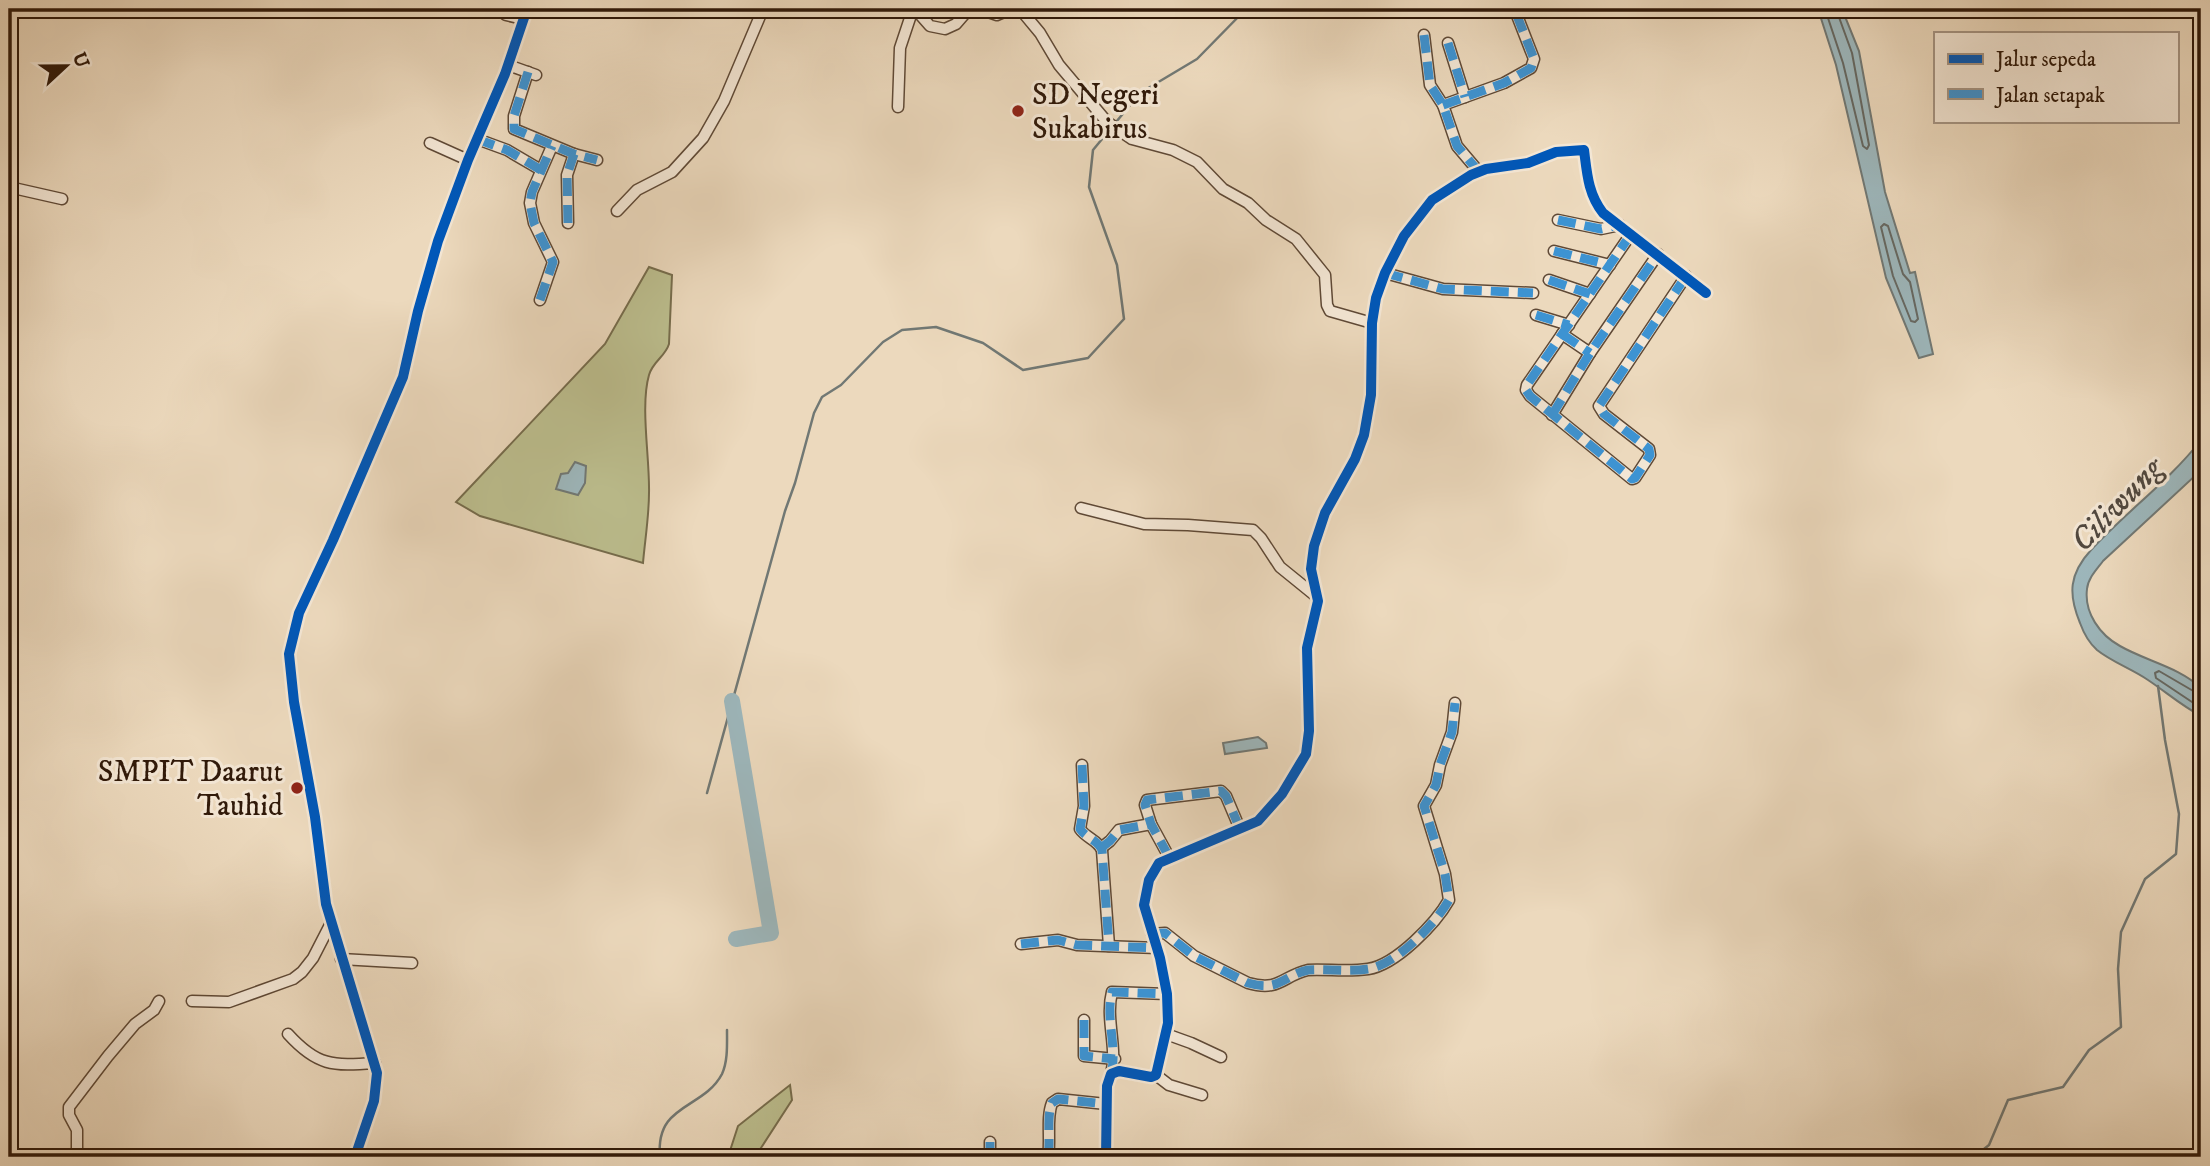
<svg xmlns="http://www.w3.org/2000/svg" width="2210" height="1166" font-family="'IM FELL DW Pica',serif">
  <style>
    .green { fill: #bcbe8e; stroke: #766c4c; stroke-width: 2 }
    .water { fill: #9db7bc; stroke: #717874; stroke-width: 2 }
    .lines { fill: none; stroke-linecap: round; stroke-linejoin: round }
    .shore { stroke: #666862; stroke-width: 2 }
    .stream { stroke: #717874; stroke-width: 2.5 }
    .river { stroke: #9db7bc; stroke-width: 16 }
    .minor-casing { stroke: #5f4936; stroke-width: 13 }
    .minor { stroke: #f3e6d4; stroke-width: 10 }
    .quiet { stroke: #3d93d2; stroke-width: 9; stroke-dasharray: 18 9; stroke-linecap: butt }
    .cycleway-casing { stroke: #f3e6d4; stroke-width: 15 }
    .cycleway { stroke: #0057b8; stroke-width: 10 }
    .poi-dot { fill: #8f2418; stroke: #f3e6d4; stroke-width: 2.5 }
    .labels { text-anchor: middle; stroke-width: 6; stroke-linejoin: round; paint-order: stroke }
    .poi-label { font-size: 30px; fill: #301909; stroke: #f3e6d4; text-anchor: start }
    .water-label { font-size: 32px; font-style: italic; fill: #51483f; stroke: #f3e6d4 }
  </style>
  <rect width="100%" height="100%" fill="#ecd9bd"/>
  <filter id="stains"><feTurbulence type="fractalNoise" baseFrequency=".00286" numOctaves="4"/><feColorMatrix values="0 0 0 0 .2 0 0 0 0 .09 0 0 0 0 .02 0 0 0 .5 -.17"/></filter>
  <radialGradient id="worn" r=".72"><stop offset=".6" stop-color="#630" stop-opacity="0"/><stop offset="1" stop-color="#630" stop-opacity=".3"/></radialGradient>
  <!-- green -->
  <g class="green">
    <path d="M 649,267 L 672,275 L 669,344 C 665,357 653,361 649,375 C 640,406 650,459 649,493 C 649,516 645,540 643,563 L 480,516 L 456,502 L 605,344 Z"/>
    <path d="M 790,1085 L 792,1100 L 759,1151 L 760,1157 L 728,1157 L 738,1126 Z"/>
  </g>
  <!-- water -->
  <g class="water">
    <path d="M 1818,9 L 1842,9 L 1859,51 L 1885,192 L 1910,273 L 1915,272 L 1933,354 L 1919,358 L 1886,278 L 1836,65 Z"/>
    <path d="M 2201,440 L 2201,466 L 2197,474 L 2103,561 C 2097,569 2088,578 2087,589 C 2084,613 2100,635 2120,646 C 2146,661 2179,667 2201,688 L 2201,716 C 2182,706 2166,692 2148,680 C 2132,669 2112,662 2097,650 C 2088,642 2084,634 2080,623 C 2068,594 2069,574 2091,550 C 2127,511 2169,481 2201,440 Z"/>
    <path d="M 575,462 L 586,466 L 585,483 L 578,495 L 556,489 L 561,474 L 568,473 Z"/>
    <path d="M 1258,737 L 1266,743 L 1267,748 L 1225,754 L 1223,743 Z"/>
  </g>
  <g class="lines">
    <!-- shore -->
    <g class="shore">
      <path d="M 1825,9 L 1843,63 L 1863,146 L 1867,149 L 1869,145 L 1852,53 L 1836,9"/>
      <path d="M 1884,224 L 1888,226 L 1903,274 L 1910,282 L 1918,319 L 1915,322 L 1911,321 L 1893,276 L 1881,227 Z"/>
      <path d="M 2201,693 L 2195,692 L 2159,671 L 2155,673 L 2156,678 L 2201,708"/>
    </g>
    <!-- stream -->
    <g class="stream">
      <path d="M 707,793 L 785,511 L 795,483 L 814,413 L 822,397 L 841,385 L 883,342 L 902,330 L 936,327 L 983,343 L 1023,370 L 1088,358 L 1124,319 L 1117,265 L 1089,187 L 1093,150 L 1140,93 L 1197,59 L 1246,9"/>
      <path d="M 660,1157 C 655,1103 703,1110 722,1074 C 728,1061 727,1044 727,1030"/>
      <path d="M 1899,1157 L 1902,1155 L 1910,1157"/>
      <path d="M 1974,1157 L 1989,1145 L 2008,1100 L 2063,1087 L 2089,1050 L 2121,1027 L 2118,969 L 2121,932 L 2145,879 L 2176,854 L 2179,814 L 2165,740 L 2158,686"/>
    </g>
    <!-- river -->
    <path class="river" d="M 732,701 L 771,933 L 736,939"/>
    <!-- minor casing -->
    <g class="minor-casing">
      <g id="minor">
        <path d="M 499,9 L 506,15 L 523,19"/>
        <path d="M 915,9 L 930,26 L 945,29 L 956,24 L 969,9"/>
        <path d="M 980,9 L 997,15 L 1011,9"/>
        <path d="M 1020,9 L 1040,33 L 1059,65 L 1107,122 L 1132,139 L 1173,150 L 1197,162 L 1223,189 L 1248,203 L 1266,220 L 1296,239 L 1325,275 L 1327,305 L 1330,311 L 1372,323"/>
        <path d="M 9,23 L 16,9"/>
        <path d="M 1424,35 L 1430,85 L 1443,105 L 1457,146 L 1479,172"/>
        <path d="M 1448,43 L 1465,97"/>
        <path d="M 508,65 L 536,75"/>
        <path d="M 528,72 L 514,116 L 514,129 L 574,154 L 597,160"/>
        <path d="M 1443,105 L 1504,83 L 1531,68 L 1534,59 L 1516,13"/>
        <path d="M 898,107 L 900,48 L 913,9"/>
        <path d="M 477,139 L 507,150 L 541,170"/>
        <path d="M 430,143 L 468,160"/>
        <path d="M 9,187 L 62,199"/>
        <path d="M 617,211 L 637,190 L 672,172 L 703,138 L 724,101 L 763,9"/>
        <path d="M 1558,220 L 1601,229 L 1620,225"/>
        <path d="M 568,223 L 567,175 L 574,154"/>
        <path d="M 1631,234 L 1527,385 L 1526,390 L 1530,396 L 1632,479 L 1635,478 L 1650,455 L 1649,449 L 1604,414 L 1599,406 L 1686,276"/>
        <path d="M 1554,251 L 1610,265"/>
        <path d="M 1385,273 L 1443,289 L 1533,293"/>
        <path d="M 1549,280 L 1590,294"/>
        <path d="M 540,300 L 553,262 L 534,223 L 530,203 L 532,192 L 552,146"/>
        <path d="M 1536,315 L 1569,325"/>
        <path d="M 1562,334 L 1590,353"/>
        <path d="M 1552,415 L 1590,353 L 1658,254"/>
        <path d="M 1081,508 L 1144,524 L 1188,525 L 1253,530 L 1261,538 L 1280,567 L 1317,597"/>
        <path d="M 1082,765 L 1084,806 L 1080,829 C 1086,838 1098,840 1102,850 L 1109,946"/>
        <path d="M 1101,848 L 1110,841 L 1119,830 L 1151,824"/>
        <path d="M 1169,857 L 1151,824 L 1145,805 L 1147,800 L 1221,791 L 1226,796 L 1240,829"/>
        <path d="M 1152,934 L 1165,933 L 1194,956 L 1248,983 C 1280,992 1282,976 1308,970 C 1328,969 1348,972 1368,969 C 1396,965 1436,923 1449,900 L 1445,874 L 1424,806 L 1436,785 L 1440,765 L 1452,732 L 1455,703"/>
        <path d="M 1021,944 L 1058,940 L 1077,945 L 1157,948"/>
        <path d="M 341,959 L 412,963"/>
        <path d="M 192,1001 L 229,1002 L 293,979 L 302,972 L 313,958 L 331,923"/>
        <path d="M 1084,1020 L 1084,1056 L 1115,1059"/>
        <path d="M 288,1034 C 317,1066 332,1066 375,1063"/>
        <path d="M 1166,1034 L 1191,1043 L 1221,1057"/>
        <path d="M 1111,1074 C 1118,1048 1105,1019 1112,992 L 1167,994"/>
        <path d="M 1156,1075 L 1169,1085 L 1202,1095"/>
        <path d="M 77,1157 L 77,1130 L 69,1115 L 69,1107 L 108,1056 L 135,1024 L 154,1010 L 159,1001"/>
        <path d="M 355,1157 L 374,1101 L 377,1073 L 326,904 L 315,817 L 294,702 L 289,654 L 299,613 L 333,540 L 403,377 L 418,311 L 438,241 L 468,160 L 505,74 L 527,9"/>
        <path d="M 990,1157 L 990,1142"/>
        <path d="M 1048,1157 C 1051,1140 1046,1118 1052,1103 L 1058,1099 L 1106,1104"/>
        <path d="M 1106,1157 L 1107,1086 L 1111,1074 L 1119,1071 L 1151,1077 L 1156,1075 L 1168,1023 L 1167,994 L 1160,958 L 1144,905 L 1149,880 L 1159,863 L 1258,821 L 1282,794 L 1306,754 L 1309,731 L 1307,648 L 1318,601 L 1311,569 L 1314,546 L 1325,513 L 1355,459 L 1364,435 L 1371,395 L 1372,323 L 1376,298 L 1385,273 L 1404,236 L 1432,200 L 1471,175 L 1486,169 L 1528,163 L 1556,152 L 1584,150 C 1587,173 1588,194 1603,213 L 1706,293"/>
      </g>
    </g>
    <!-- minor -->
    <use href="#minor" class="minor"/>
    <!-- quiet -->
    <g class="quiet">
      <path d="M 1424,35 L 1430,85 L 1443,105 L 1457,146 L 1479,172"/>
      <path d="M 1448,43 L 1465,97"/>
      <path d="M 528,72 L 514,116 L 514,129 L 574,154 L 597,160"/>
      <path d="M 1443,105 L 1504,83 L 1531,68 L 1534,59 L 1516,13"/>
      <path d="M 477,139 L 507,150 L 541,170"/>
      <path d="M 1558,220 L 1601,229 L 1620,225"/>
      <path d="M 568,223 L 567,175 L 574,154"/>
      <path d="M 1631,234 L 1527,385 L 1526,390 L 1530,396 L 1632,479 L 1635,478 L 1650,455 L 1649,449 L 1604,414 L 1599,406 L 1686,276"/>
      <path d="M 1554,251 L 1610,265"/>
      <path d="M 1385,273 L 1443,289 L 1533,293"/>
      <path d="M 1549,280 L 1590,294"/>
      <path d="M 540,300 L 553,262 L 534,223 L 530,203 L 532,192 L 552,146"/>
      <path d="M 1536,315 L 1569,325"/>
      <path d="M 1562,334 L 1590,353"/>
      <path d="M 1552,415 L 1590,353 L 1658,254"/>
      <path d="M 1082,765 L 1084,806 L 1080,829 C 1086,838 1098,840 1102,850 L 1109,946"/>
      <path d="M 1101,848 L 1110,841 L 1119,830 L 1151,824"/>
      <path d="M 1169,857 L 1151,824 L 1145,805 L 1147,800 L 1221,791 L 1226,796 L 1240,829"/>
      <path d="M 1152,934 L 1165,933 L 1194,956 L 1248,983 C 1280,992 1282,976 1308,970 C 1328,969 1348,972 1368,969 C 1396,965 1436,923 1449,900 L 1445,874 L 1424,806 L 1436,785 L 1440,765 L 1452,732 L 1455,703"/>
      <path d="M 1021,944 L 1058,940 L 1077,945 L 1157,948"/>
      <path d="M 1084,1020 L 1084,1056 L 1115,1059"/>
      <path d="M 1111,1074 C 1118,1048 1105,1019 1112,992 L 1167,994"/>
      <path d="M 990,1157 L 990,1142"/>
      <path d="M 1048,1157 C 1051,1140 1046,1118 1052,1103 L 1058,1099 L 1106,1104"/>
    </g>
    <!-- cycleway casing -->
    <g class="cycleway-casing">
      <g id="cycleway">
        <path d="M 355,1157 L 374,1101 L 377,1073 L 326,904 L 315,817 L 294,702 L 289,654 L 299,613 L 333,540 L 403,377 L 418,311 L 438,241 L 468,160 L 505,74 L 527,9"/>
        <path d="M 1106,1157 L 1107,1086 L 1111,1074 L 1119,1071 L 1151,1077 L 1156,1075 L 1168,1023 L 1167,994 L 1160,958 L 1144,905 L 1149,880 L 1159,863 L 1258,821 L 1282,794 L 1306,754 L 1309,731 L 1307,648 L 1318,601 L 1311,569 L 1314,546 L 1325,513 L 1355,459 L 1364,435 L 1371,395 L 1372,323 L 1376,298 L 1385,273 L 1404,236 L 1432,200 L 1471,175 L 1486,169 L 1528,163 L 1556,152 L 1584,150 C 1587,173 1588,194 1603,213 L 1706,293"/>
      </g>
    </g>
    <!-- cycleway -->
    <use href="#cycleway" class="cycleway"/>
  </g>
  <!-- markers -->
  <g class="poi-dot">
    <circle cx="1018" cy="111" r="7"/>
    <circle cx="297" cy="788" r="7"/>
  </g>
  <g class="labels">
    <!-- poi labels -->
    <g class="poi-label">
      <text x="1032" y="104">SD Negeri<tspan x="1032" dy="34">Sukabirus</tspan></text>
      <text x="283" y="781" text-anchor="end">SMPIT Daarut<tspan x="283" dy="34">Tauhid</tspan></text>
    </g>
    <!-- water labels -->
    <g class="water-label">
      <text transform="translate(2116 504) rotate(-46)" y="11">Ciliwung</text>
    </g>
  </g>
  <!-- margin -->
  <rect width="2210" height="1166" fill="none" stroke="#ecd9bd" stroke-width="35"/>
  <rect x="10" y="10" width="2189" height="1145" fill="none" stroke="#301909" stroke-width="3.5"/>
  <rect x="18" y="18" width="2175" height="1131" fill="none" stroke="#301909" stroke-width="2"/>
  <!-- legend -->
  <rect x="1934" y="32" width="245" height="91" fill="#f3e6d4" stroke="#a59483" stroke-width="2"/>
  <rect x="1948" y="54" width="35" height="10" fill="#0057b8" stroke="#a59483" stroke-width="2"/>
  <text x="1996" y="66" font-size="21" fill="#301909">Jalur sepeda</text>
  <rect x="1948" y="89" width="35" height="10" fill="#3d93d2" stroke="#a59483" stroke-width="2"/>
  <text x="1996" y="102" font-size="21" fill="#301909">Jalan setapak</text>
  <!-- north arrow -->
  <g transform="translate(66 66) rotate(68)" stroke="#f3e6d4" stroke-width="5" paint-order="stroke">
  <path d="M0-5L12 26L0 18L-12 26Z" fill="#301909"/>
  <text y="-10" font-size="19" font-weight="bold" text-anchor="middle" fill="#301909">U</text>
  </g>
  <rect width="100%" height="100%" filter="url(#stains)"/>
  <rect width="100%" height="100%" fill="url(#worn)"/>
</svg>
